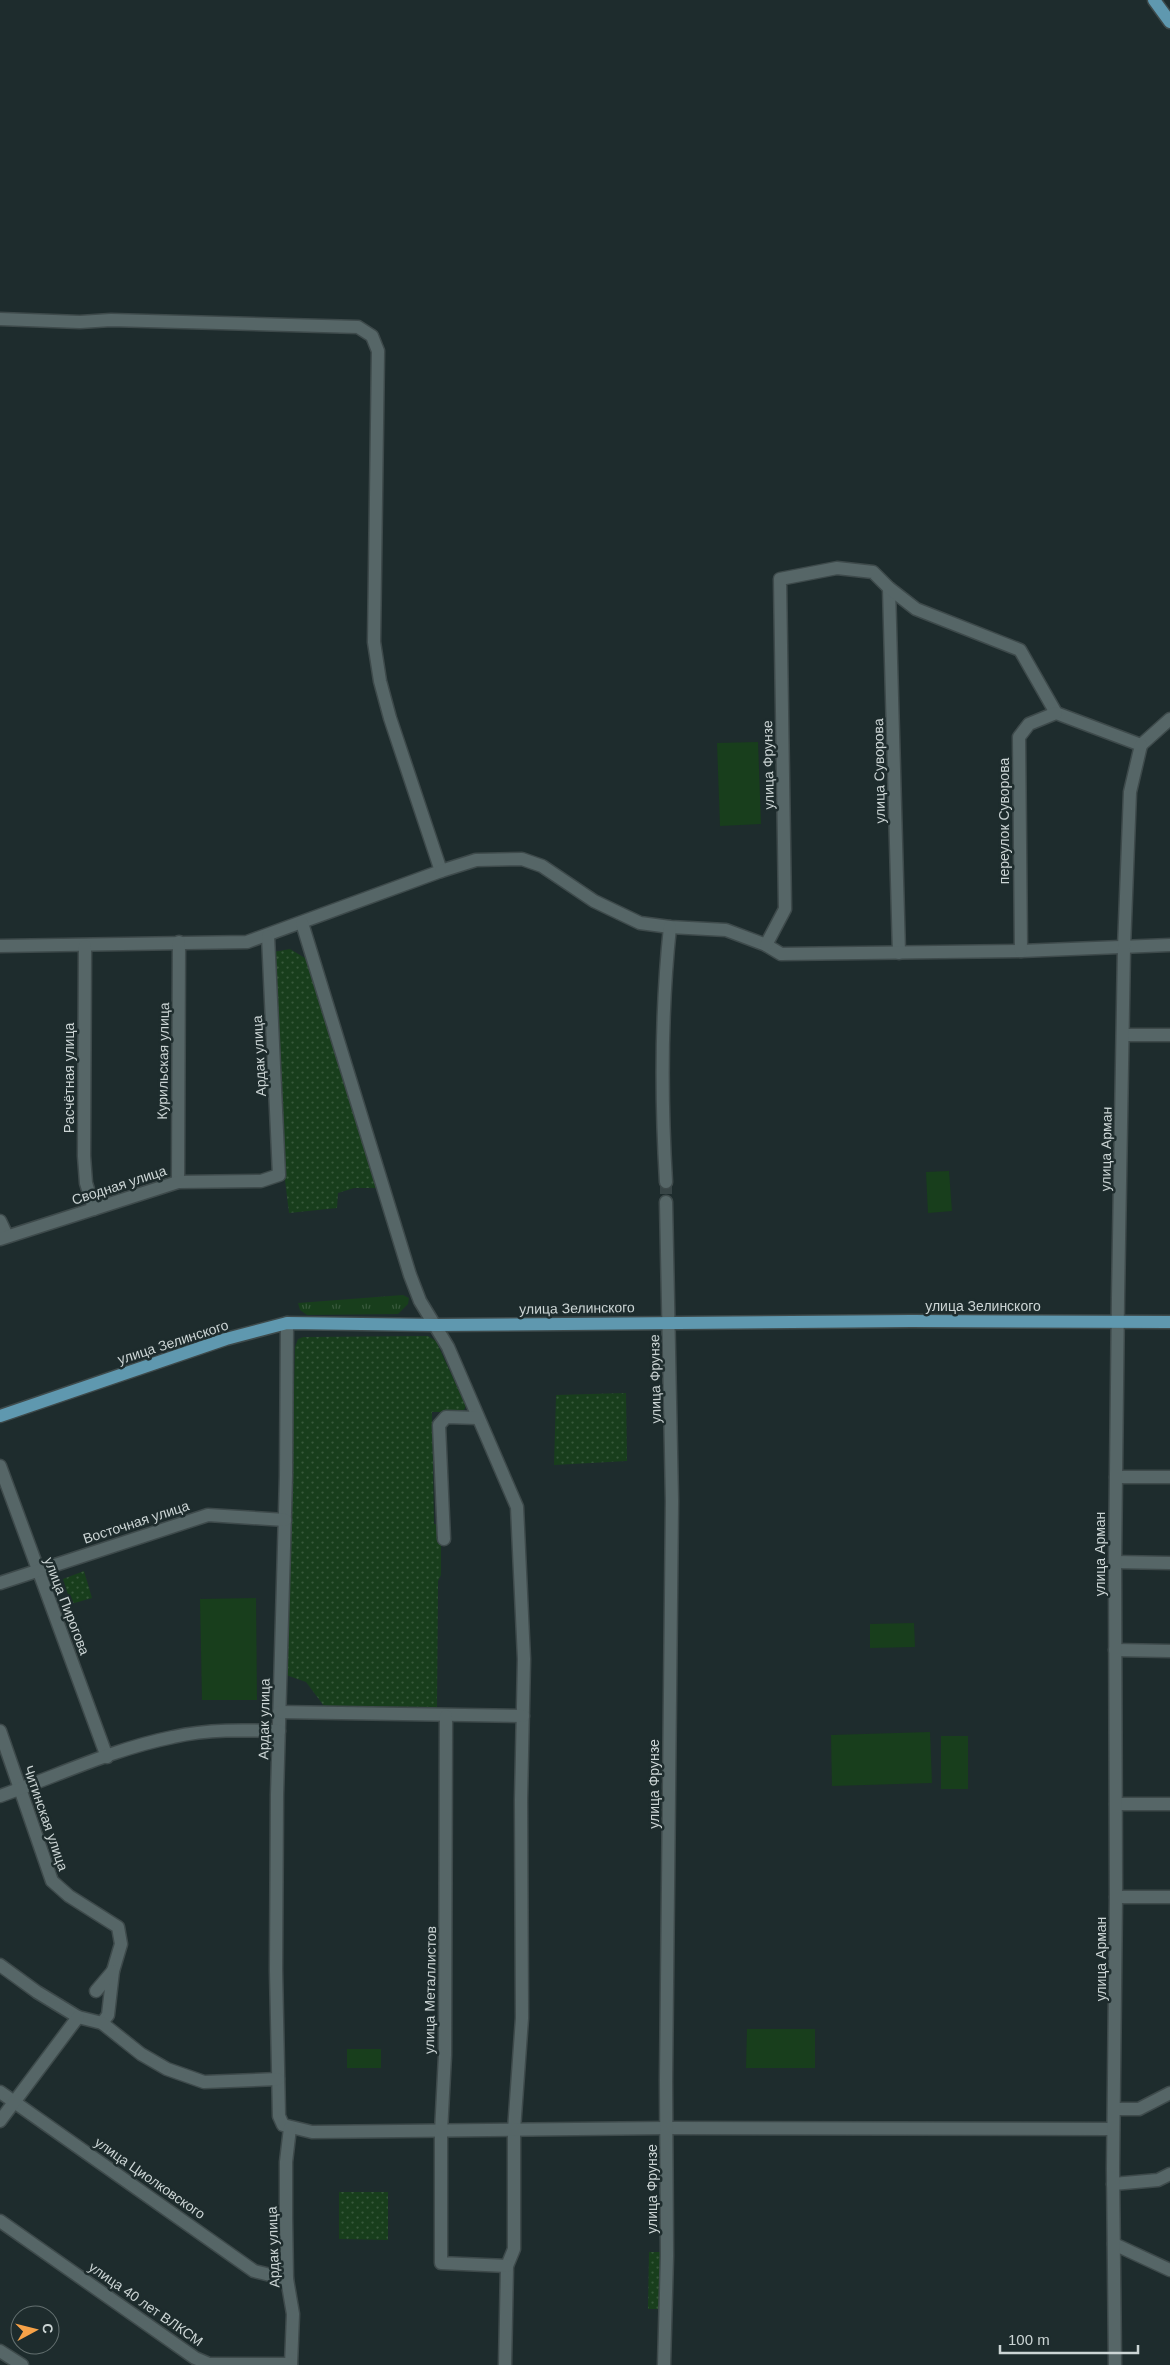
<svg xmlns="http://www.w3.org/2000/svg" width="1170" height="2365" font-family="Helvetica,sans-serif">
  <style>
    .grass { fill: url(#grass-tufts) }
    .park { fill: url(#park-dots) }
    .pitch { fill: #183e1c }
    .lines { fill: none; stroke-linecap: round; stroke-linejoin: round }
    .minor-tunnel { stroke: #384546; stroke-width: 12; stroke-dasharray: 12 6; stroke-linecap: butt }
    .minor-casing { stroke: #3e4a4b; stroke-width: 15 }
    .major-casing { stroke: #3e4a4b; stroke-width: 15 }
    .minor { stroke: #566667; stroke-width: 12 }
    .major { stroke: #5f98af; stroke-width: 12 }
    .labels { text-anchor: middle; stroke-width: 5; stroke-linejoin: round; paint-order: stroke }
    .street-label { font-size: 14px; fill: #ccd5d5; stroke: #1e2c2d }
  </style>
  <defs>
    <pattern id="grass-tufts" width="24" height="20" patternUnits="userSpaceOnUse" patternTransform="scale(1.25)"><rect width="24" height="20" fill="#183e1c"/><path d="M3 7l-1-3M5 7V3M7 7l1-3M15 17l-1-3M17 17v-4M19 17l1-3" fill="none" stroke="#38593c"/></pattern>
    <pattern id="park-dots" width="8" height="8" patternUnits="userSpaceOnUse" patternTransform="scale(1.25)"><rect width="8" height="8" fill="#183e1c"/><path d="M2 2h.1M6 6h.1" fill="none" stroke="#38593c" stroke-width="1.8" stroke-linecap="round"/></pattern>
  </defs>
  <rect width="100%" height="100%" fill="#1e2c2d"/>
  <!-- grass -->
  <path class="grass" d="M 403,1295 L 409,1298 L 408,1304 L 398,1314 L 307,1315 L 300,1310 L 298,1303 Z"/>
  <!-- park -->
  <g class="park">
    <path d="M 290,949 L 310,961 L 376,1188 L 354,1188 L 338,1193 L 337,1208 L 289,1213 L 285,1180 L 273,952 Z"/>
    <path d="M 428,1336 L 436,1341 L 466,1406 L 463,1412 L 432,1412 L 434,1524 L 441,1525 L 441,1575 L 438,1581 L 437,1707 L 324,1706 L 306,1682 L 286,1675 L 295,1347 L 298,1339 L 303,1337 Z"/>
    <path d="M 626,1393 L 627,1461 L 554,1465 L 556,1395 Z"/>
    <path d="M 84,1571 L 92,1598 L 71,1604 L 63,1579 Z"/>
    <path d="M 339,2192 L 388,2192 L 388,2240 L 339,2239 Z"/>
    <path d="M 649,2252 L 664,2252 L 663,2309 L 648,2309 Z"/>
  </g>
  <!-- pitch -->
  <g class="pitch">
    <path d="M 758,742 L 761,824 L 720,826 L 717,743 Z"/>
    <path d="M 949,1171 L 952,1211 L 928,1213 L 926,1172 Z"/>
    <path d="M 256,1598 L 257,1700 L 202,1700 L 200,1599 Z"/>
    <path d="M 914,1623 L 915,1647 L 870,1648 L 870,1624 Z"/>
    <path d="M 930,1732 L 932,1783 L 832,1786 L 831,1735 Z"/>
    <rect x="941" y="1736" width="27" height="53"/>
    <path d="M 747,2029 L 815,2029 L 815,2068 L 746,2068 Z"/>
    <rect x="347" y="2049" width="34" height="19"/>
  </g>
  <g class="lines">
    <!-- minor-tunnel -->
    <path class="minor-tunnel" d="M 666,1182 L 666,1202"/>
    <!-- minor casing -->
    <g class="minor-casing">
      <g id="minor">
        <path d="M 0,319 L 80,322 L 111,320 L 358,327 L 372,336 L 378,351 L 374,642 L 380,681 L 390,718 L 441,871 L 247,942 L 0,946"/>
        <path d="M 889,588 L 899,953"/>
        <path d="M 1141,745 L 1170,719"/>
        <path d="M 441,871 L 476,860 L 522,859 L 542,866 L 594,901 L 640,923 L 670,927 L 726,930 L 766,945 L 781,954 L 1021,951 L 1170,945"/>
        <path d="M 302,923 L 410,1275 L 420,1301 L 448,1347 L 517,1507 L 524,1659 L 521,1800 L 522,2018 L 514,2130 L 514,2249 L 507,2266 L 505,2365"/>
        <path d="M 766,945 L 785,909 L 780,579 L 837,568 L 873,572 L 889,588 L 916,609 L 1020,650 L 1056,713 L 1141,745"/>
        <path d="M 85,946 L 84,1156 L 86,1183 L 94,1209"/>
        <path d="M 1021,951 L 1019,737 L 1029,724 L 1056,713"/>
        <path d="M 1123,1035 L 1170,1035"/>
        <path d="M 178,1182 L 179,942"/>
        <path d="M 666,1182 C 661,1098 661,1011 670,927"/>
        <path d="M 0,1221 L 7,1236"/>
        <path d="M 0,1239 L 178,1182 L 261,1181 L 279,1175 L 268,936"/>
        <path d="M 287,1323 L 286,1476 L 277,1795 L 276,1970 L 279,2116 L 283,2125 L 312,2132 L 666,2128 L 1113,2129"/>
        <path d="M 0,1466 L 107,1757"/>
        <path d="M 1116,1477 L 1170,1477"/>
        <path d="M 444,1539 L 439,1425 L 446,1417 L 478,1418"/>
        <path d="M 1115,1562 L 1170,1563"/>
        <path d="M 0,1583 L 208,1515 L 285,1520"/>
        <path d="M 1115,1650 L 1170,1651"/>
        <path d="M 279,1712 L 523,1716"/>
        <path d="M 446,1716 L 445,2055 L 441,2132 L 441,2263 L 507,2266"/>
        <path d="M 0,1731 L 52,1881 L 69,1896 L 118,1927 L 121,1944 L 113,1971 L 108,2015 L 102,2023"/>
        <path d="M 0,1796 C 57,1776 113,1749 173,1737 C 208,1729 244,1730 279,1731"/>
        <path d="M 1116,1804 L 1170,1804"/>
        <path d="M 1116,1897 L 1170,1897"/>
        <path d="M 0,1965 L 37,1992 L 78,2017 L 102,2023 L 141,2054 L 167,2069 L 204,2082 L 278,2079"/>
        <path d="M 96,1991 L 113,1971"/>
        <path d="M 0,2092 L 254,2271 L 287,2279"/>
        <path d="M 1115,2109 L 1139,2109 L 1170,2093"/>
        <path d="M 0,2121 L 78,2017"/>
        <path d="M 290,2128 L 286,2162 L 286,2217 L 287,2279 L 293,2314 L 291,2365"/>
        <path d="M 1113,2184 L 1158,2180 L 1170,2174"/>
        <path d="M 0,2221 L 195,2358 L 209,2364 L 291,2364"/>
        <path d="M 1114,2244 L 1170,2270"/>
        <path d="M 0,2351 L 22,2365"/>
        <path d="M 664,2365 L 667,2256 L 666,2080 L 672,1501 L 666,1202"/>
        <path d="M 1115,2365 L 1113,2169 L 1116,1897 L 1115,1562 L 1118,1298 L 1124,948 L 1130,792 L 1141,745"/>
      </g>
    </g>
    <!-- major casing -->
    <g class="major-casing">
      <g id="major">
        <path d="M 1154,0 L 1170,22"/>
        <path d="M 0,1416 L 226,1339 L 287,1323 L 436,1325 L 911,1321 L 1170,1322"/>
      </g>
    </g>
    <!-- minor -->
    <use href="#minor" class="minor"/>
    <!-- major -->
    <use href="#major" class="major"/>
  </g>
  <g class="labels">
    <!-- street labels -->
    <g class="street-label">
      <text transform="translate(768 765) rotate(-91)" y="5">улица Фрунзе</text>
      <text transform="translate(879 771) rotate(-91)" y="5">улица Суворова</text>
      <text transform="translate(1004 821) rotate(-90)" y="5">переулок Суворова</text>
      <text transform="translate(259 1056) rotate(-93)" y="5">Ардак улица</text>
      <text transform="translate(163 1061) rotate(-89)" y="5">Курильская улица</text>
      <text transform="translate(69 1078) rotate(-90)" y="5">Расчётная улица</text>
      <text transform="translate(1106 1149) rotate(-89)" y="5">улица Арман</text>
      <text transform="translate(119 1185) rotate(-18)" y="5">Сводная улица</text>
      <text x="983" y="1311">улица Зелинского</text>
      <text transform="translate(577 1308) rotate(-1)" y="5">улица Зелинского</text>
      <text transform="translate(173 1342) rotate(-18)" y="5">улица Зелинского</text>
      <text transform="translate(655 1379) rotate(-91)" y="5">улица Фрунзе</text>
      <text transform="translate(136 1522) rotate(-18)" y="5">Восточная улица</text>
      <text transform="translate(1100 1554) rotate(-90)" y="5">улица Арман</text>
      <text transform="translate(67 1606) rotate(69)" y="5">улица Пирогова</text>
      <text transform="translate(264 1719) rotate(-89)" y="5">Ардак улица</text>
      <text transform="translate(654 1784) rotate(-90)" y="5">улица Фрунзе</text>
      <text transform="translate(46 1818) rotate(71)" y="5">Читинская улица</text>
      <text transform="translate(1101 1959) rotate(-90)" y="5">улица Арман</text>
      <text transform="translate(430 1990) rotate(-89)" y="5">улица Металлистов</text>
      <text transform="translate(150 2178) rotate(35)" y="5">улица Циолковского</text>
      <text transform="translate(652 2189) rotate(-90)" y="5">улица Фрунзе</text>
      <text transform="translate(273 2247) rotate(-92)" y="5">Ардак улица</text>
      <text transform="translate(146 2304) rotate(35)" y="5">улица 40 лет ВЛКСМ</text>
    </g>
  </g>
  <!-- north arrow -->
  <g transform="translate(35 2330) rotate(83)"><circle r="24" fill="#1e2c2d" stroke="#647070"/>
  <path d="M0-4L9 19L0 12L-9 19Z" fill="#f7a248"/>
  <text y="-8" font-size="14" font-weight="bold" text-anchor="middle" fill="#ccd5d5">С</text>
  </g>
  <!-- scale -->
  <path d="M1000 2345v8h138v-8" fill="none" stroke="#ccd5d5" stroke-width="2.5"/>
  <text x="1008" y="2345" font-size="15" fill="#ccd5d5" stroke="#1e2c2d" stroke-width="4" paint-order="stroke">100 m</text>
</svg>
